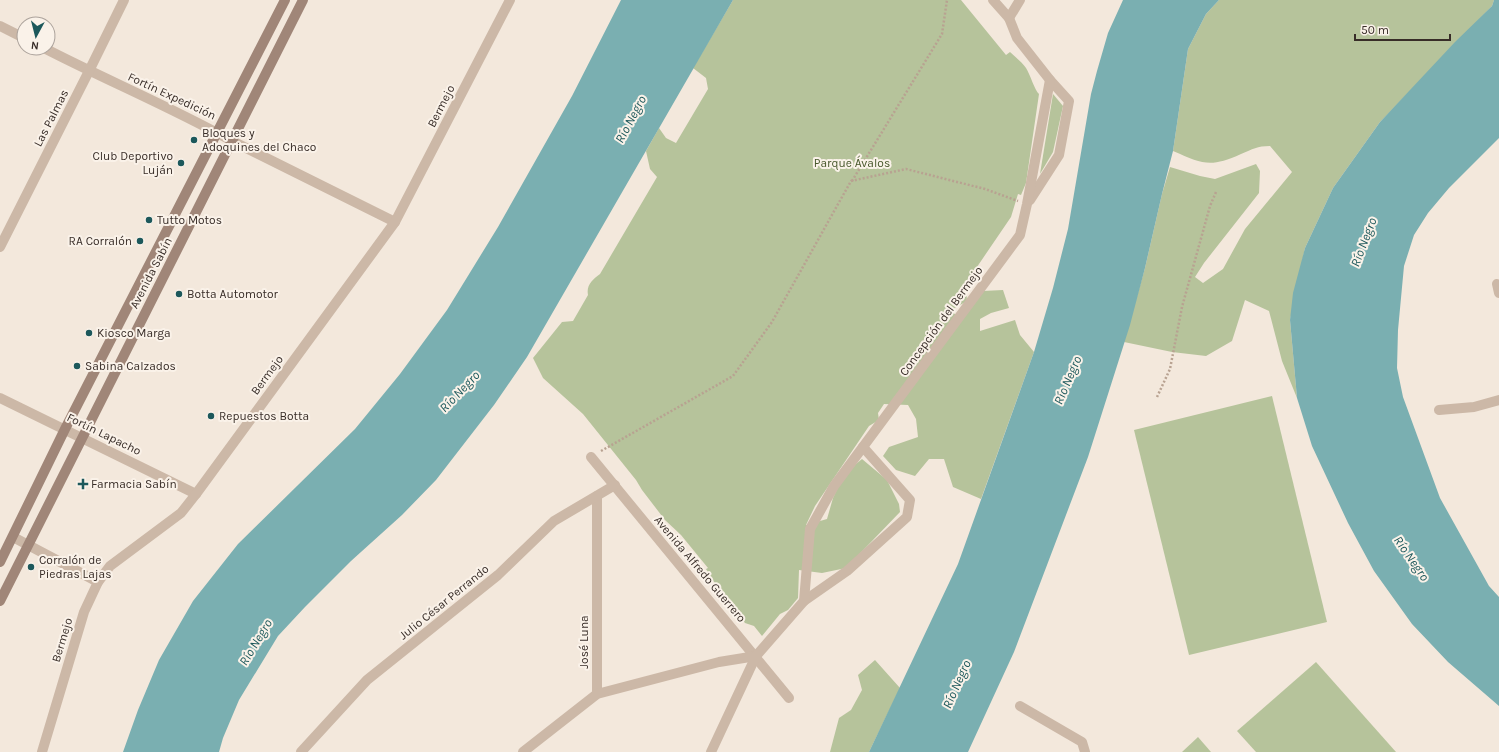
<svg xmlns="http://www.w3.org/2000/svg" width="1499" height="752" font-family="Karla,sans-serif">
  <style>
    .green { fill: #b6c39b }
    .water { fill: #7aafb1 }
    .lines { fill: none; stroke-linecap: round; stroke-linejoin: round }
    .path { stroke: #b8a291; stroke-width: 2.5; stroke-dasharray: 2 2; stroke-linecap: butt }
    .minor { stroke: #ccb8a7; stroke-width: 10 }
    .tertiary { stroke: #ccb8a7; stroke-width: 10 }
    .secondary { stroke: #a08678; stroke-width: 10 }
    .poi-dot { fill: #1c585b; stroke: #faf2e9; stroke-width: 1.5 }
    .labels { text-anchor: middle; stroke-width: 4; stroke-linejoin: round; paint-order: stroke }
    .street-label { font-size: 12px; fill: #382d28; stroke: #faf2e9 }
    .poi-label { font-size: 12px; fill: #382d28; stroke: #faf2e9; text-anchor: start }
    .park-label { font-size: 12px; fill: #47572b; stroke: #faf2e9 }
    .water-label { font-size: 13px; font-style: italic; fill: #1c585b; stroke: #faf2e9 }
  </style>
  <rect width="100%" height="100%" fill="#f3e8dc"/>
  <!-- green -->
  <g class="green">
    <path d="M 733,0 L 961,0 L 1006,55 L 1010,52 C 1015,57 1022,62 1026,68 C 1030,74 1035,91 1039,94 L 1026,183 L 1021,195 L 1018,194 L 1011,217 L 964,286 L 966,287 L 967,301 L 950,311 L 958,316 L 983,291 L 1003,290 L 1009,308 L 991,313 L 980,319 L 980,331 L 1015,320 L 1020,335 L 1034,352 L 981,499 L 953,487 L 944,459 L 929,459 L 915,476 L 896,470 L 883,456 L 889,447 L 918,437 L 916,419 L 908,405 L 884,404 L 878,413 L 879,420 L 869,426 L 815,506 L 806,525 L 827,519 L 833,498 L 844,474 L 862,459 L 887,480 L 899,504 L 900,512 L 846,568 L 822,573 L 799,570 L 798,598 L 788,610 L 780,614 L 762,636 L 754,626 L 745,623 L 716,585 L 706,569 L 708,568 L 681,535 L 665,520 L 642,490 L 636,480 L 583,414 L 543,378 L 533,358 L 562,322 L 573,321 L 588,295 C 586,285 593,279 600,274 L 657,177 L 650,169 L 646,151 L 659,128 L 666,138 L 676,143 L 708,89 L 706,78 L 693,68 Z"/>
    <path d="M 1219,0 L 1494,0 L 1492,6 L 1380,122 L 1333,188 L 1305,248 L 1290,320 L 1297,398 L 1282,361 L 1269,311 L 1245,300 L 1232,341 L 1206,356 L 1172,352 L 1124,342 L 1145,268 L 1162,194 L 1170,167 L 1200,176 L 1215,179 L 1256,164 L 1260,171 L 1259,193 L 1204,263 L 1195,277 L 1203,283 L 1223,269 L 1245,229 L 1292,172 L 1270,146 C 1257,146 1253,149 1241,154 C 1210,168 1203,164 1173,151 L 1188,49 L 1206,14 Z"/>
    <path d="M 1053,94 L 1063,106 L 1053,152 L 1040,174 Z"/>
    <path d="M 1272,396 L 1327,622 L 1189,655 L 1134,430 Z"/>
    <path d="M 875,660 L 900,688 L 869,752 L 830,752 L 839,718 L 851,710 L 862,690 L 858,675 Z"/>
    <path d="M 1316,662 L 1396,752 L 1256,752 L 1237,731 Z"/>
    <path d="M 1198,737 L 1211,752 L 1182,752 Z"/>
  </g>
  <!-- water -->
  <g class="water">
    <path d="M 621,0 L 733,0 L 527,357 L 494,405 L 436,480 L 402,515 L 351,561 L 305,607 L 278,636 L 239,700 L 223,738 L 219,752 L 123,752 L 138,710 L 159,660 L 193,601 L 238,544 L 355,429 L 400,374 L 447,310 L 498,227 L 572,96 Z"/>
    <path d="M 1123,0 L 1219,0 L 1206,14 L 1188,49 L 1173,151 L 1162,194 L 1145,268 L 1130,325 L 1088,457 L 1014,652 L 968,752 L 869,752 L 958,564 L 1034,352 L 1053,288 L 1068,229 L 1091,94 L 1097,71 L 1108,33 Z"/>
    <path d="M 1494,0 L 1499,0 L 1499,138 L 1449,188 L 1428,213 L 1414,235 L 1404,266 L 1398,330 L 1397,368 L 1403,397 L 1440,498 L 1489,586 L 1499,597 L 1499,706 L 1448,662 L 1412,624 L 1374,571 L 1348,523 L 1312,446 L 1297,398 L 1290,320 L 1293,293 L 1305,248 L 1333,188 L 1380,122 L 1455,42 L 1492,6 Z"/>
  </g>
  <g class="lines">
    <!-- path -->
    <g class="path">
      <path d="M 852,181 L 942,34 L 947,0"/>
      <path d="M 1157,397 L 1170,369 L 1182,307 L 1210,206 L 1216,192"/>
      <path d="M 601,451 L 733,376 L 772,322 L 851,181 L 906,169 L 985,189 L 1018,201"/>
    </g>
    <!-- minor -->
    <g class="minor">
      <path d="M 1009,18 L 1017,38 L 1050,80 L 1069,101 L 1059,155 L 1030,200"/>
      <path d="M 0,26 L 24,38"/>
      <path d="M 44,48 C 106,80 171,107 232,141 L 395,222"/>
      <path d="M 0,247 L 89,71 L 124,0"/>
      <path d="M 1497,284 L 1499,293"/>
      <path d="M 0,398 L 196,494"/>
      <path d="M 1439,410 L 1474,407 L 1499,400"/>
      <path d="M 591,457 L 789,698"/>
      <path d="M 13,537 L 98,582"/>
      <path d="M 804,601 L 847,571 L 907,517 L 910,500 L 863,447"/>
      <path d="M 597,694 L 597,496"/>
      <path d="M 1020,706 L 1082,742 L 1085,752"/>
      <path d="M 42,752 L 84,612 L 98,582 L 110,566 L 181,513 L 196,494 L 395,222 L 510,0"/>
      <path d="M 301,752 L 367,680 L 498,575 L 554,521 L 615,485"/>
      <path d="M 523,752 L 597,694 L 719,662 L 756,656"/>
      <path d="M 711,752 L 756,656 L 804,601 L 810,529 L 834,486 L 1020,235 L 1027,204 L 1050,80"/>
    </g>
    <!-- tertiary -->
    <path class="tertiary" d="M 993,0 L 1009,18 L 1020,0"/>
    <!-- secondary -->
    <g class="secondary">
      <path d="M 0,562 L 65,429 L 285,0"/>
      <path d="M 0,601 L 303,0"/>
    </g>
  </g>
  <!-- markers -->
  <g class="poi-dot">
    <circle cx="194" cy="140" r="4"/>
    <circle cx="181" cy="163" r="4"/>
    <circle cx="149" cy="220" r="4"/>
    <circle cx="140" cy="241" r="4"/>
    <circle cx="179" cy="294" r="4"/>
    <circle cx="89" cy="333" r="4"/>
    <circle cx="77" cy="366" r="4"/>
    <circle cx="211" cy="416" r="4"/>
    <path d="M81 478h4v4h4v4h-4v4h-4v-4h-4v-4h4z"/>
    <circle cx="31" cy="567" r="4"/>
  </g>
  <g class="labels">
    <!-- street labels -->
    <g class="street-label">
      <text transform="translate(172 96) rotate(25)" y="4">Fortín Expedición</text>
      <text transform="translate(441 106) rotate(-63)" y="4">Bermejo</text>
      <text transform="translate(51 118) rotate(-63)" y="4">Las Palmas</text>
      <text transform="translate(151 273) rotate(-63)" y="4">Avenida Sabín</text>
      <text transform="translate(941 321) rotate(-54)" y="4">Concepción del Bermejo</text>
      <text transform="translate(267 375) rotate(-54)" y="4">Bermejo</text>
      <text transform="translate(104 434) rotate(26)" y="4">Fortín Lapacho</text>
      <text transform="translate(700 569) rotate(50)" y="4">Avenida Alfredo Guerrero</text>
      <text transform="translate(444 602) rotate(-39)" y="4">Julio César Perrando</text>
      <text transform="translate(62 640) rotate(-73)" y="4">Bermejo</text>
      <text transform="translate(584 642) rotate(-90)" y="4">José Luna</text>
    </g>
    <!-- poi labels -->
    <g class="poi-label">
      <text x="202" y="137">Bloques y<tspan x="202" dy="14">Adoquines del Chaco</tspan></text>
      <text x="173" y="160" text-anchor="end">Club Deportivo<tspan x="173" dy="14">Luján</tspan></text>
      <text x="157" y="224">Tutto Motos</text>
      <text x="132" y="245" text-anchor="end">RA Corralón</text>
      <text x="187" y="298">Botta Automotor</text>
      <text x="97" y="337">Kiosco Marga</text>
      <text x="85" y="370">Sabina Calzados</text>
      <text x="219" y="420">Repuestos Botta</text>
      <text x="91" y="488">Farmacia Sabín</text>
      <text x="39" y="564">Corralón de<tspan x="39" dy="14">Piedras Lajas</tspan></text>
    </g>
    <!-- park labels -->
    <g class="park-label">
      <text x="852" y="167">Parque Ávalos</text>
    </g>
    <!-- water labels -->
    <g class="water-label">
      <text transform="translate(630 119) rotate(-62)" y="5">Río Negro</text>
      <text transform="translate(1363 242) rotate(-69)" y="5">Río Negro</text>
      <text transform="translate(1067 380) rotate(-67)" y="5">Río Negro</text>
      <text transform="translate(459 391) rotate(-46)" y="5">Río Negro</text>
      <text transform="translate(1412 558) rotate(55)" y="5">Río Negro</text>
      <text transform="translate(255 642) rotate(-59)" y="5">Río Negro</text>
      <text transform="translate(956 684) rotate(-66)" y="5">Río Negro</text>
    </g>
  </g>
  <!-- north arrow -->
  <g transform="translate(36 36) rotate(187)"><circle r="19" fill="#faf2e9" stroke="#aca39c"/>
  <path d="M0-3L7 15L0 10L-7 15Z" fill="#1c585b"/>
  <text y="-6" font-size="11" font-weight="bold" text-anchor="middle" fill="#382d28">N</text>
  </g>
  <!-- scale -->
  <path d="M1355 34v6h95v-6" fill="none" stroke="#382d28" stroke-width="2"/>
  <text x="1361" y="34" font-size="12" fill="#382d28" stroke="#faf2e9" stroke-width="3" paint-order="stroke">50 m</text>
</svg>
